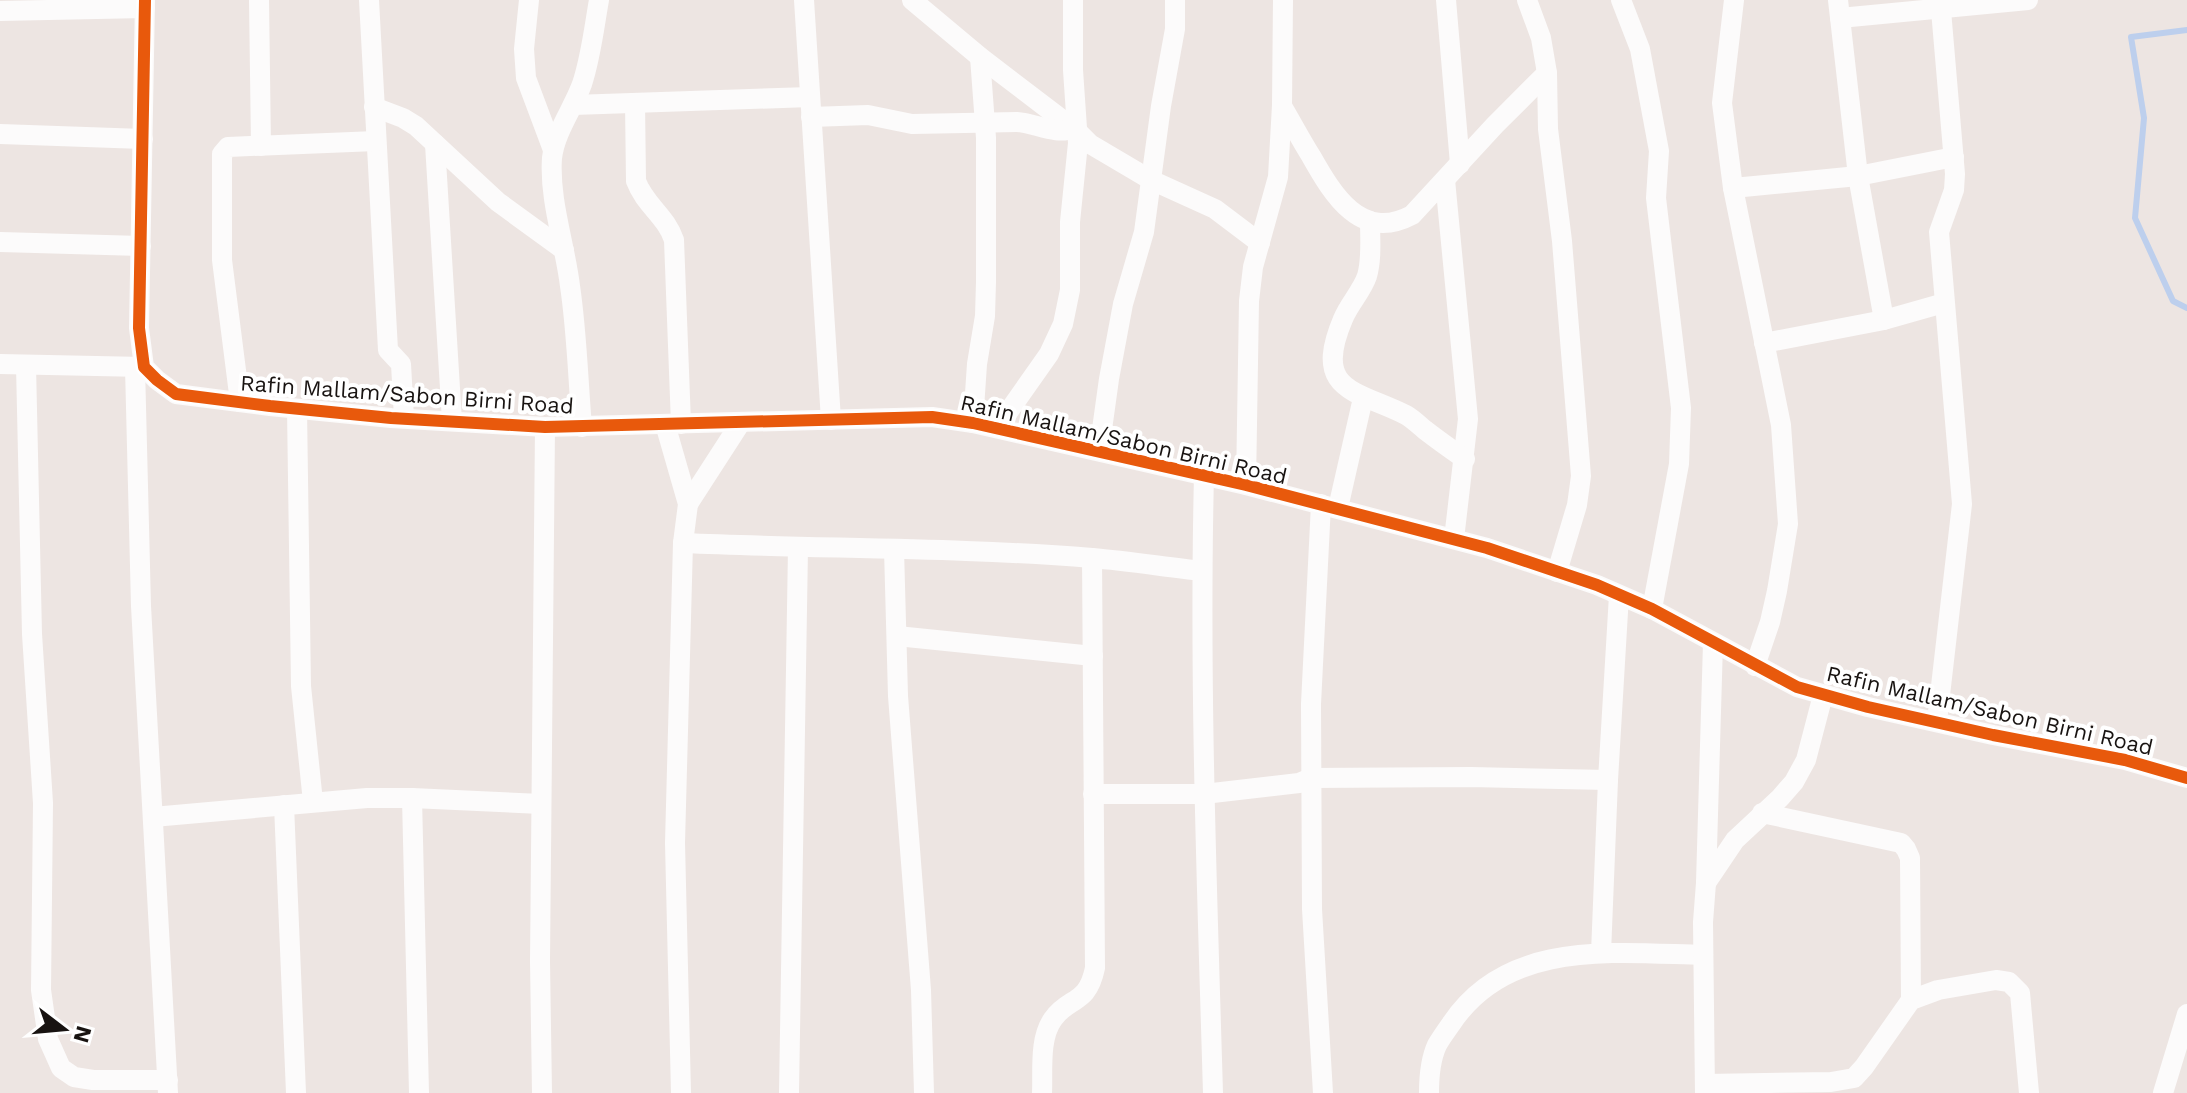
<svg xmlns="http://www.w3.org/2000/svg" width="2187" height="1093" font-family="'Work Sans',sans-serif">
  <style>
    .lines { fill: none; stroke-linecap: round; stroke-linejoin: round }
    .stream { stroke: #bdcfed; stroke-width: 6 }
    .minor { stroke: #fcfbfb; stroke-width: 20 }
    .cycleway-casing { stroke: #fff; stroke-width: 17 }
    .cycleway { stroke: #e8590c; stroke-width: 12 }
    .labels { text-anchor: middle; stroke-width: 8; stroke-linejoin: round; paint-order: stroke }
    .street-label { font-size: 22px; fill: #181311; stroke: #fff }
  </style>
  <rect width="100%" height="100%" fill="#ede5e2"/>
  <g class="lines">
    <!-- stream -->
    <path class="stream" d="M 2187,30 L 2131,37 L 2144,118 L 2135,218 L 2173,301 L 2187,308"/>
    <!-- minor -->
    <g class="minor">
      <path d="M 145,0 L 139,328 L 144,367 L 157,380 L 176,394 L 270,406 L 391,418 L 545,427 L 932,417 L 973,423 L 1246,485 L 1487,548 L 1597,585 L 1652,609 L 1797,687 L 1868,707 L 1993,735 L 2125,760 L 2187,778"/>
      <path d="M 259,0 L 261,146"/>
      <path d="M 369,0 L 388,350 L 401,364 L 404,418"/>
      <path d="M 529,0 L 524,49 L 526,78 L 553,150"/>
      <path d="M 804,0 L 831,420"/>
      <path d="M 912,0 L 980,57 L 1077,131 L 1090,144 L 1151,180 L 1215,209 L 1260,243"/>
      <path d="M 1446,0 L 1460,164"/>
      <path d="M 1527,0 L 1541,38 L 1547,73 L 1548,129 L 1562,241 L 1581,476 L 1577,505 L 1557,572"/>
      <path d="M 1621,0 L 1640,49 L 1659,151 L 1656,198 L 1681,408 L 1679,464 L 1652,609"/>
      <path d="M 1734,0 L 1722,103 L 1733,188 L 1781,425 L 1788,524 L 1777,591 L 1770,622 L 1755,666"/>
      <path d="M 1838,0 L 1858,176 L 1884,320"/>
      <path d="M 0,11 L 145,8"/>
      <path d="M 1840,18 L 2028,0"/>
      <path d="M 635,103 L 636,181 C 645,205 666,216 674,240 L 681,424"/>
      <path d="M 573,105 L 810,97"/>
      <path d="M 1282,106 C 1292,123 1301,140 1311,156 C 1333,195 1361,242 1412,215 L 1495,125 L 1547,73"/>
      <path d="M 374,107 L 403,118 L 416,126 L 498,202 L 564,250"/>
      <path d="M 811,117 L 868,115 L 912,124 L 1017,122 C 1035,123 1057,136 1073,128"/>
      <path d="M 0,134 L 143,139"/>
      <path d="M 435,144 L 452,421"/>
      <path d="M 1445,180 L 1468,419 L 1454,539"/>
      <path d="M 1733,188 L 1858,176 L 1954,157"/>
      <path d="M 1370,221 C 1370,239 1372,259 1367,276 C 1362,291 1349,304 1343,319 C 1312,392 1356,390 1406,415 C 1413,419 1419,425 1425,430 C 1438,440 1452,450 1465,459"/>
      <path d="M 0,242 L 141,246"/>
      <path d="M 1764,343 L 1884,320 L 1944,303"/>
      <path d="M 0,364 L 144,367"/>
      <path d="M 26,365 L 32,634 L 43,803 L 41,990 L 48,1039 L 61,1068 L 74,1077 L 93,1080 L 168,1080"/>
      <path d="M 135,367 L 141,606 L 168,1093"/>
      <path d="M 240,402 L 222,260 L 222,154 L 228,147 L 376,141"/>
      <path d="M 297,409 L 301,686 L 313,802"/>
      <path d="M 973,423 L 977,364 L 985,316 L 986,282 L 986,138 L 980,57"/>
      <path d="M 665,424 L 688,504 L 683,543 L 675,843 L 681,1093"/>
      <path d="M 582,427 C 578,380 577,333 570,286 C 565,244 549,200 552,158 C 555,132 573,109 582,84 C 591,57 594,28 599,0"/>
      <path d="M 997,428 L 1049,354 L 1063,324 L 1070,290 L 1070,222 L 1078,143 L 1073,70 L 1073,0"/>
      <path d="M 1099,451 L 1109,379 L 1123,304 L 1144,232 L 1161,106 L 1175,29 L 1175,0"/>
      <path d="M 1204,475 C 1199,681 1207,887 1213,1093"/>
      <path d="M 1246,485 L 1249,301 L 1253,267 L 1278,177 L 1282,105 L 1283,0"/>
      <path d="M 688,504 L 741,422"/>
      <path d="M 1321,504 L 1311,704 L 1312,909 L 1323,1093"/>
      <path d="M 1338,508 L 1363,398"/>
      <path d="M 683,543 C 820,549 957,547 1092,558 C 1129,561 1165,567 1202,571"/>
      <path d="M 894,549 L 898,696 L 921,990 L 924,1093"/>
      <path d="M 897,636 L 1093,656"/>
      <path d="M 1937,721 L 1962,504 L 1939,232 L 1954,190 L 1955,174 L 1941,10"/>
      <path d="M 1093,794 L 1204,794 L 1299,783 L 1311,778 L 1471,777 L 1608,780"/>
      <path d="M 412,798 L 419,1093"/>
      <path d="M 284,805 L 296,1093"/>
      <path d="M 1762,813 L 1901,843 L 1906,849 L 1910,858 L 1911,1000"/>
      <path d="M 153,817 L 367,798 L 412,798 L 541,804"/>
      <path d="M 1706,883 L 1735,840 L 1780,798 L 1794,782 L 1806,760 L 1823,695"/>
      <path d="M 1601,953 L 1608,780 L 1619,595"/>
      <path d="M 1705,1084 L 1831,1082 L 1854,1078 L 1864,1067 L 1911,1000 L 1938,990 L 1996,980 L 2009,982 L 2020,993 L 2029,1093"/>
      <path d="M 542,1093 L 540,961 L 545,427"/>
      <path d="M 789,1093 L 798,548"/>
      <path d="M 1042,1093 C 1043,1071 1039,1038 1053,1019 C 1069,996 1087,1006 1095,968 L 1092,558"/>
      <path d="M 1429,1093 C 1429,1079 1431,1058 1437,1045 C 1441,1038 1446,1031 1451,1024 C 1507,939 1614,953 1703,955"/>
      <path d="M 1705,1093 L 1703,922 L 1706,883 L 1713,643"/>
      <path d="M 2163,1093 L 2187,1014"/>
    </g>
    <!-- cycleway casing -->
    <g class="cycleway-casing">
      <path id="cycleway" d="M 145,0 L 139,328 L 144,367 L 157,380 L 176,394 L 270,406 L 391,418 L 545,427 L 932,417 L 973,423 L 1246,485 L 1487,548 L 1597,585 L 1652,609 L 1797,687 L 1868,707 L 1993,735 L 2125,760 L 2187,778"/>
    </g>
    <!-- cycleway -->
    <use href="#cycleway" class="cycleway"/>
  </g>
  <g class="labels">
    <!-- street labels -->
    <g class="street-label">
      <text transform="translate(407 394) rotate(4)" y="8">Rafin Mallam/Sabon Birni Road</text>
      <text transform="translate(1124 439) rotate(13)" y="8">Rafin Mallam/Sabon Birni Road</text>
      <text transform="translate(1990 710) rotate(13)" y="8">Rafin Mallam/Sabon Birni Road</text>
    </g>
  </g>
  <!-- north arrow -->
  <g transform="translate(64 1029) rotate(106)" stroke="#ffffff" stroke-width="6" paint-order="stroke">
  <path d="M0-6L14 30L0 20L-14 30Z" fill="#181311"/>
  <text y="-12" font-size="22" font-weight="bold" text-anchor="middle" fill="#181311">N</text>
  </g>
</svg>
